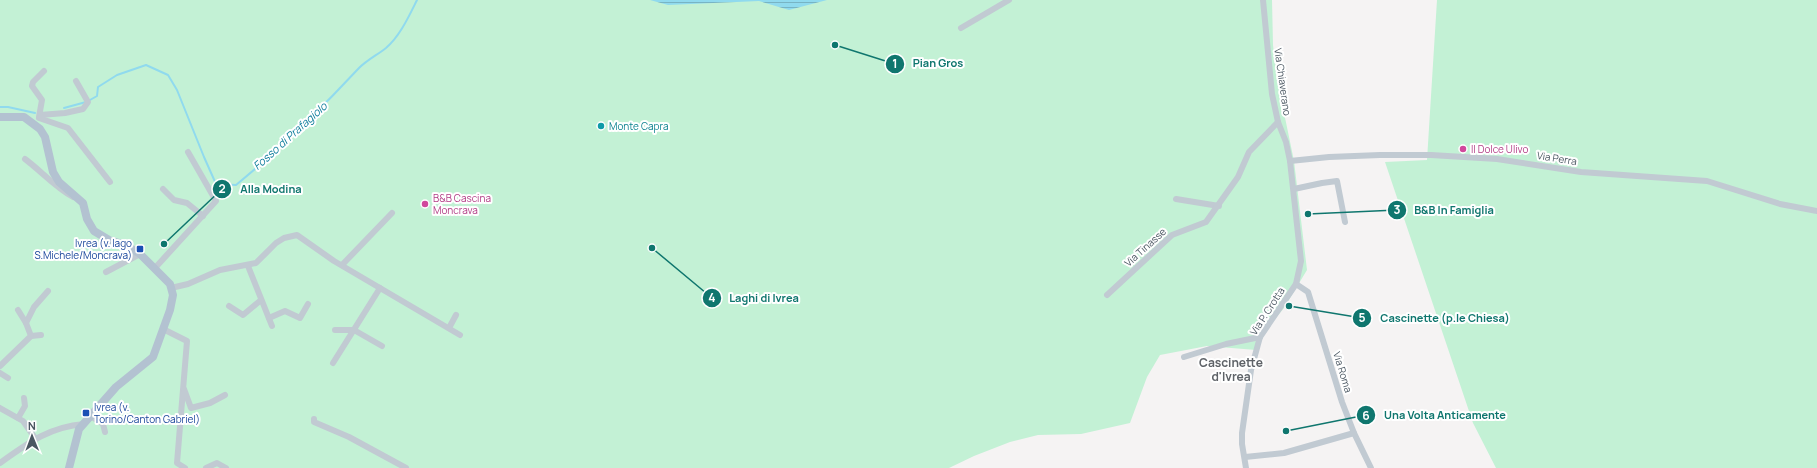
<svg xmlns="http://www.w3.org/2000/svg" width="1817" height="468" font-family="Manrope,sans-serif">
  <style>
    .park { fill: #c3f1d5 }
    .water { fill: url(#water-rules) }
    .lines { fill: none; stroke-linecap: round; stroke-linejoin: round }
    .stream { stroke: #90daee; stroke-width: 2 }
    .minor { stroke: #c1cad2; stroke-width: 6 }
    .major { stroke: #b3c2d1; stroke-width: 8 }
    .culture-dot { fill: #0f9aa8; stroke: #fff; stroke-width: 1.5 }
    .hotel-dot { fill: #d1479c; stroke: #fff; stroke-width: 1.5 }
    .transit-dot { fill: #1a4fb4; stroke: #fff; stroke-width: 1.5 }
    .labels { text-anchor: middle; stroke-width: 4; stroke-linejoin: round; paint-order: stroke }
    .street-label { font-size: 10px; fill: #4a5661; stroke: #fff }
    .culture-label { font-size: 10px; fill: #0d838f; stroke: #fff; text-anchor: start }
    .hotel-label { font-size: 10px; fill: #b23c85; stroke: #fff; text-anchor: start }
    .transit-label { font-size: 10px; fill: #164399; stroke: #fff; text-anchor: end }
    .water-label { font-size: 11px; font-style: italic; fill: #0c7c9b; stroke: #fff }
    .quarter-label { font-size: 12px; font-weight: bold; fill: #5f6368; stroke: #fff }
    .leader { fill: none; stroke: #0f766e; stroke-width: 1.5 }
    .callout-dot { fill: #0f766e; stroke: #fff; stroke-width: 1.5 }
    .mark-label { font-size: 12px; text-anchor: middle; font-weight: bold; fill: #fff }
    .callout-label { font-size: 11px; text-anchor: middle; font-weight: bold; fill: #0f766e; stroke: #fff; stroke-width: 4; stroke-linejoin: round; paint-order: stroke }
  </style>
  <defs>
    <pattern id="water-rules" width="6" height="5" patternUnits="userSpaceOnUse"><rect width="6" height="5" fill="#90daee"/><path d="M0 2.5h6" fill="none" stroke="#78b4c4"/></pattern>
  </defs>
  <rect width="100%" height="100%" fill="#f5f3f3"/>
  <!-- park -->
  <g class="park">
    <path d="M 0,0 L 1272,0 L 1273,45 L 1277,79 L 1294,161 L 1307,270 L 1284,308 L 1260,337 L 1256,350 L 1207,346 L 1160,355 L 1147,377 L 1130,423 L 1081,434 L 1038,435 L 1010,442 L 974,456 L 949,468 L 0,468 Z"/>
    <path d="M 1437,0 L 1817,0 L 1817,468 L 1496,468 L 1473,423 L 1385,162 L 1427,160 Z"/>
  </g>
  <!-- water -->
  <path class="water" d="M 650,0 L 827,0 L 789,10 L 759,1 L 668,5 Z"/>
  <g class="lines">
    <!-- stream -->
    <g class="stream">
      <path d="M 90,100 L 97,96 L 98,87 L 117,75 L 146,65 L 168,75 L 177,90 L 204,157 L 216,184 L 236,185 C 280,149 320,110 359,68 C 367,60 377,55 386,48 C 400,36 409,16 417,0"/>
      <path d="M 0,107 L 8,107 L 35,113"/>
      <path d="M 64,108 L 86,102"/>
    </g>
    <!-- minor -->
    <g class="minor">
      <path d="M 961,28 L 1009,0"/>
      <path d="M 40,115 L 65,113 L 83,109 L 88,102 L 76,81"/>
      <path d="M 39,117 L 42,100 L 32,86 L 33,82 L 44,71"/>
      <path d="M 39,118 L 68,128 L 110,182"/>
      <path d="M 25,159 C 41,171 55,187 73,197"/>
      <path d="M 1290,161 L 1329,157 L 1380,155 L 1431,155 L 1497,159 L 1581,172 L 1707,181 L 1780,204 L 1817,211"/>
      <path d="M 163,189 L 174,200 L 187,203 L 203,216"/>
      <path d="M 1294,189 L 1322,183 L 1337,181 L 1345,222"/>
      <path d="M 1176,199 L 1219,206"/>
      <path d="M 342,265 L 392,213"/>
      <path d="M 248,266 L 272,326"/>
      <path d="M 155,268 L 216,201 L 188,152"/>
      <path d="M 106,272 L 140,254"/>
      <path d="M 1296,284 L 1308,292 L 1342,402 L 1354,433 L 1371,468"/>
      <path d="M 171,288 L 188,284 L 220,270 L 256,263 L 276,243 L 284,238 L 297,235 L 334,261 L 460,335"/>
      <path d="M 1107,295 L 1172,235 L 1206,222 L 1238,177 L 1249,152 L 1278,122"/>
      <path d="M 229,306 L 243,315 L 261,300"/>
      <path d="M 18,310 L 26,323"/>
      <path d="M 269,318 L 285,311 L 300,318 L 308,304"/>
      <path d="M 449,328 L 456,315"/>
      <path d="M 163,329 L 187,341 L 177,463 L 185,468"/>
      <path d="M 335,330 L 354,330 L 382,346"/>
      <path d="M 31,336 L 41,335"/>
      <path d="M 1184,357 L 1226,344 L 1260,337"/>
      <path d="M 333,363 L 380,288"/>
      <path d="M 0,366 L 31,336 L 26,323 L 34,307 L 48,291"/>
      <path d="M 0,373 L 8,378"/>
      <path d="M 184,389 L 191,408 L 210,403 L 225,395"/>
      <path d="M 0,408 L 23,421 L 35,438"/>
      <path d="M 89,415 L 103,424 L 105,432"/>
      <path d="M 18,418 L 25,406 L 24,398"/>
      <path d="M 314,419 L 314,422 L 349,437 L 406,468"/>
      <path d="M 1245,457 L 1284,453 L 1354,433"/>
      <path d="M 0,463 C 28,443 49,427 84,424"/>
      <path d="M 206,468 L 217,463 L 226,468"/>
      <path d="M 1246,468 L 1242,444 L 1242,433 L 1251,370 L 1260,337 L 1296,284 L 1301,261 L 1290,161 L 1286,142 L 1278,122 L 1272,94 L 1263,0"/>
    </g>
    <!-- major -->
    <path class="major" d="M 0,117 L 24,117 L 40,129 L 45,137 L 53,172 L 59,182 L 83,203 L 87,219 L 94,231 L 109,240 L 126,245 L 140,254 L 170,284 L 173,295 L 170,310 L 153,357 L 116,387 L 79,429 L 69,468"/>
  </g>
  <!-- markers -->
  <circle class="culture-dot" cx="601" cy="126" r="4"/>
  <g class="hotel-dot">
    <circle cx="1463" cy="149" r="4"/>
    <circle cx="425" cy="204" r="4"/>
  </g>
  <g class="transit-dot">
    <rect x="136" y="245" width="8" height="8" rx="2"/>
    <rect x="82" y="409" width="8" height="8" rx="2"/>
  </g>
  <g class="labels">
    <!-- street labels -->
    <g class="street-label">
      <text transform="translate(1283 82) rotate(82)" y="4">Via Chiaverano</text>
      <text transform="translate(1557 158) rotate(9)" y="4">Via Perra</text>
      <text transform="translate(1145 247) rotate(-42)" y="4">Via Tinasse</text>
      <text transform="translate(1267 311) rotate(-57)" y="4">Via P. Crotta</text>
      <text transform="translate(1343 372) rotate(73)" y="4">Via Roma</text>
    </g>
    <!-- culture labels -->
    <g class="culture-label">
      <text x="609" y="130">Monte Capra</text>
    </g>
    <!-- hotel labels -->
    <g class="hotel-label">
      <text x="1471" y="153">Il Dolce Ulivo</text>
      <text x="433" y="202">B&amp;B Cascina<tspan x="433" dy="12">Moncrava</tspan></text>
    </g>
    <!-- transit labels -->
    <g class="transit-label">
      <text x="132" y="247">Ivrea (v. lago<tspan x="132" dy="12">S.Michele/Moncrava)</tspan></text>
      <text x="94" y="411" text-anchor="start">Ivrea (v.<tspan x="94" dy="12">Torino/Canton Gabriel)</tspan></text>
    </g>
    <!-- water labels -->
    <g class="water-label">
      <text transform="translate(290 136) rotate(-42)" y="4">Fosso di Prafagiolo</text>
    </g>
    <!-- quarter labels -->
    <g class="quarter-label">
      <text x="1231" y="367">Cascinette<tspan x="1231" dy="14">d'Ivrea</tspan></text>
    </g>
  </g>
  <!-- callouts -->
  <path class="leader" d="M835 45L895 64M164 244L222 189M1308 214L1397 210M652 248L712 298M1289 306L1362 318M1286 431L1366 415"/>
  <g class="callout-dot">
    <circle cx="835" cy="45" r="4"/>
    <circle cx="164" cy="244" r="4"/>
    <circle cx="1308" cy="214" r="4"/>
    <circle cx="652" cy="248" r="4"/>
    <circle cx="1289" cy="306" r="4"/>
    <circle cx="1286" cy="431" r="4"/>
    <circle cx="895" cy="64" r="10"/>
    <circle cx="222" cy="189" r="10"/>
    <circle cx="1397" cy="210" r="10"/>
    <circle cx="712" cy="298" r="10"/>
    <circle cx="1362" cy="318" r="10"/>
    <circle cx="1366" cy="415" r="10"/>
  </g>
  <g class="mark-label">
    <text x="895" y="68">1</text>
    <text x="222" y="193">2</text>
    <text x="1397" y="214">3</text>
    <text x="712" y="302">4</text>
    <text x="1362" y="322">5</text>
    <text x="1366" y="420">6</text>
  </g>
  <g class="callout-label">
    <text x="938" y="67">Pian Gros</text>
    <text x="271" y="193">Alla Modina</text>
    <text x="1454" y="214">B&amp;B In Famiglia</text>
    <text x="764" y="302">Laghi di Ivrea</text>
    <text x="1445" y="322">Cascinette (p.le Chiesa)</text>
    <text x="1445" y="419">Una Volta Anticamente</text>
  </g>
  <!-- north arrow -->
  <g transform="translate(32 436) rotate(359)" stroke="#ffffff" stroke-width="3" paint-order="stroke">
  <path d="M0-3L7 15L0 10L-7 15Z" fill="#4a5661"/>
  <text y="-6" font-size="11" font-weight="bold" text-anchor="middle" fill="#4a5661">N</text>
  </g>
</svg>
